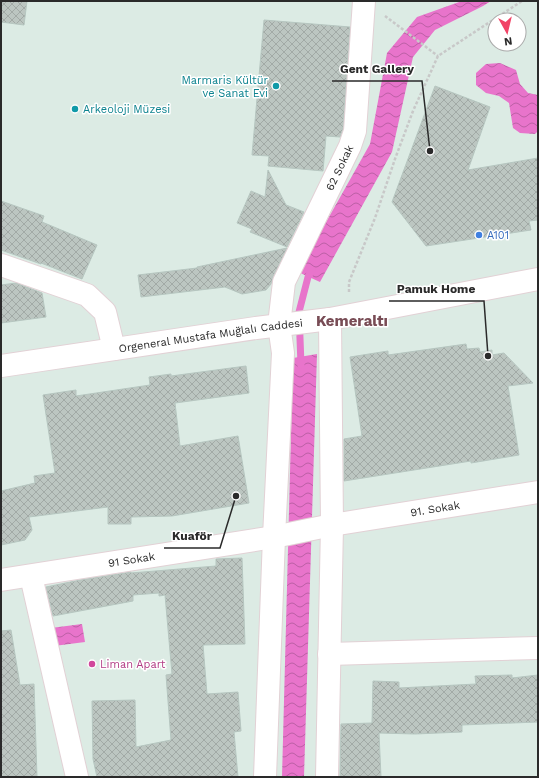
<svg xmlns="http://www.w3.org/2000/svg" width="539" height="778" font-family="'Work Sans',sans-serif">
  <style>
    .water { fill: url(#water-waves) }
    .lines { fill: none; stroke-linecap: round; stroke-linejoin: round }
    .stream { stroke: #e874cb; stroke-width: 7 }
    .building { fill: url(#building-cross-hatch); stroke: #b6c6c0 }
    .minor-casing { stroke: #e2d1d5; stroke-width: 24 }
    .path { stroke: #c8c8c8; stroke-width: 2.5; stroke-dasharray: 3 2; stroke-linecap: butt }
    .minor { stroke: #fff; stroke-width: 22 }
    .culture-dot { fill: #0f9aa8; stroke: #fff; stroke-width: 1.5 }
    .shop-dot { fill: #3f7fe0; stroke: #fff; stroke-width: 1.5 }
    .hotel-dot { fill: #d1479c; stroke: #fff; stroke-width: 1.5 }
    .labels { text-anchor: middle; stroke-width: 3; stroke-linejoin: round; paint-order: stroke }
    .culture-label { font-size: 11px; fill: #0d838f; stroke: #fff; text-anchor: end }
    .street-label { font-size: 11px; fill: #2a2a2a; stroke: #fff }
    .shop-label { font-size: 11px; fill: #366cbe; stroke: #fff; text-anchor: start }
    .hotel-label { font-size: 11px; fill: #b23c85; stroke: #fff; text-anchor: start }
    .district-label { font-size: 15px; font-weight: bold; fill: #784c55; stroke: #fff }
    .leader { fill: none; stroke: #2a2a2a; stroke-width: 1.5 }
    .callout-dot { fill: #2a2a2a; stroke: #fff; stroke-width: 1.5 }
    .callout-label { font-size: 12px; text-anchor: middle; font-weight: bold; fill: #2a2a2a; stroke: #fff; stroke-width: 3; stroke-linejoin: round; paint-order: stroke }
  </style>
  <defs>
    <pattern id="water-waves" width="16" height="10" patternUnits="userSpaceOnUse"><rect width="16" height="10" fill="#e874cb"/><path d="M0 5q4-4 8 0t8 0" fill="none" stroke="#bc5fa5"/></pattern>
    <pattern id="building-cross-hatch" width="8" height="8" patternUnits="userSpaceOnUse"><rect width="8" height="8" fill="#bcc6c1"/><path d="M0 0l8 8M0 8l8-8" fill="none" stroke="#a2aaa6"/></pattern>
  </defs>
  <rect width="100%" height="100%" fill="#dcebe4"/>
  <!-- water -->
  <g class="water">
    <path d="M 462,1 L 491,1 L 483,6 L 435,30 L 413,57 L 392,152 L 320,282 L 298,272 L 370,144 L 387,53 L 417,17 Z"/>
    <path d="M 500,63 L 516,70 L 520,84 L 528,93 L 538,95 L 538,131 L 535,134 L 520,133 L 513,128 L 509,103 L 499,96 L 486,93 L 476,85 L 476,73 L 486,64 Z"/>
    <path d="M 317,354 L 304,777 L 282,777 L 293,358 Z"/>
    <path d="M 82,624 L 85,642 L 54,646 L 51,628 Z"/>
  </g>
  <g class="lines">
    <!-- stream -->
    <path class="stream" d="M 301,365 L 299,312 L 308,277 L 312,270"/>
  </g>
  <!-- building -->
  <g class="building">
    <path d="M 2,1 L 27,1 L 24,25 L 1,22 Z"/>
    <path d="M 264,20 L 350,27 L 343,129 L 340,137 L 326,136 L 323,171 L 268,166 L 269,156 L 252,155 Z"/>
    <path d="M 435,86 L 490,107 L 468,170 L 538,158 L 538,220 L 529,221 L 531,230 L 426,246 L 392,202 Z"/>
    <path d="M 268,170 L 286,205 L 304,212 L 287,247 L 250,232 L 252,229 L 237,223 L 251,191 L 265,197 Z"/>
    <path d="M 1,201 L 44,216 L 42,222 L 97,245 L 82,279 L 41,263 L 41,264 L 1,250 Z"/>
    <path d="M 287,248 L 273,277 L 271,284 L 266,290 L 242,294 L 225,287 L 141,297 L 138,275 L 197,268 L 197,267 Z"/>
    <path d="M 16,283 L 42,293 L 46,317 L 1,323 L 1,285 Z"/>
    <path d="M 466,344 L 467,349 L 479,348 L 480,352 L 492,350 L 492,355 L 504,353 L 533,383 L 508,386 L 519,455 L 471,463 L 471,461 L 344,481 L 344,439 L 362,436 L 350,357 L 388,351 L 388,355 Z"/>
    <path d="M 246,366 L 249,393 L 175,403 L 180,446 L 238,436 L 249,503 L 172,516 L 131,517 L 131,524 L 108,524 L 108,507 L 29,517 L 32,530 L 25,540 L 1,545 L 1,491 L 35,483 L 34,476 L 55,473 L 43,395 L 76,390 L 76,396 L 150,385 L 149,377 L 171,374 L 171,376 Z"/>
    <path d="M 242,558 L 245,644 L 203,645 L 207,694 L 238,692 L 241,731 L 234,732 L 238,777 L 97,777 L 93,759 L 92,701 L 135,700 L 136,747 L 171,740 L 166,675 L 172,674 L 165,595 L 159,596 L 159,593 L 133,595 L 133,601 L 53,616 L 46,587 L 80,580 L 131,572 L 131,573 L 216,566 L 216,559 Z"/>
    <path d="M 11,630 L 20,685 L 34,684 L 37,777 L 1,777 L 1,631 Z"/>
    <path d="M 512,675 L 512,678 L 538,675 L 538,722 L 462,725 L 462,732 L 415,734 L 379,733 L 381,777 L 340,777 L 341,724 L 372,723 L 373,681 L 399,682 L 399,688 L 476,684 L 475,676 Z"/>
  </g>
  <g class="lines">
    <!-- minor casing -->
    <g class="minor-casing">
      <g id="minor">
        <path d="M 1,265 L 87,295 L 105,312 L 114,349"/>
        <path id="s1" d="M 1,366 L 256,328 L 330,319 L 538,279"/>
        <path d="M 31,576 L 77,777"/>
        <path id="s2" d="M 1,580 L 274,537 L 332,525 L 538,492"/>
        <path d="M 329,654 L 538,648"/>
        <path id="s3" d="M 265,777 L 274,537 L 283,353 L 279,325 L 284,282 L 350,146 L 355,131 L 364,1"/>
        <path d="M 327,777 L 332,525 L 330,319"/>
      </g>
    </g>
    <!-- path -->
    <g class="path">
      <path d="M 385,16 L 438,56"/>
      <path d="M 349,292 L 349,282 L 375,218 L 395,159 L 413,111 L 438,56 L 522,1"/>
    </g>
    <!-- minor -->
    <use href="#minor" class="minor"/>
  </g>
  <!-- markers -->
  <g class="culture-dot">
    <circle cx="276" cy="86" r="4"/>
    <circle cx="75" cy="109" r="4"/>
  </g>
  <circle class="shop-dot" cx="479" cy="235" r="4"/>
  <circle class="hotel-dot" cx="92" cy="664" r="4"/>
  <g class="labels">
    <!-- culture labels -->
    <g class="culture-label">
      <text x="268" y="84">Marmaris Kültür<tspan x="268" dy="13">ve Sanat Evi</tspan></text>
      <text x="83" y="113" text-anchor="start">Arkeoloji Müzesi</text>
    </g>
    <!-- street labels -->
    <g class="street-label">
      <text dy="4" stroke="none"><textPath href="#s3" startOffset="623">62 Sokak</textPath></text>
      <text dy="4" stroke="none"><textPath href="#s1" startOffset="212">Orgeneral Mustafa Muğlalı Caddesi</textPath></text>
      <text dy="4" stroke="none"><textPath href="#s2" startOffset="440">91. Sokak</textPath></text>
      <text dy="4" stroke="none"><textPath href="#s2" startOffset="132">91 Sokak</textPath></text>
    </g>
    <!-- shop labels -->
    <g class="shop-label">
      <text x="487" y="239">A101</text>
    </g>
    <!-- hotel labels -->
    <g class="hotel-label">
      <text x="100" y="668">Liman Apart</text>
    </g>
    <!-- district labels -->
    <g class="district-label">
      <text x="352" y="326">Kemeraltı</text>
    </g>
  </g>
  <!-- callouts -->
  <path class="leader" d="M430 151L422 81H332M488 356L484 301H389M236 496L220 548H164"/>
  <g class="callout-dot">
    <circle cx="430" cy="151" r="4"/>
    <circle cx="488" cy="356" r="4"/>
    <circle cx="236" cy="496" r="4"/>
  </g>
  <g class="callout-label">
    <text x="377" y="73">Gent Gallery</text>
    <text x="436" y="293">Pamuk Home</text>
    <text x="192" y="540">Kuaför</text>
  </g>
  <!-- border -->
  <rect width="539" height="778" fill="none" stroke="#2a2a2a" stroke-width="4"/>
  <!-- north arrow -->
  <g transform="translate(507 32) rotate(172)"><circle r="19" fill="#ffffff" stroke="#aaaaaa"/>
  <path d="M0-3L7 15L0 10L-7 15Z" fill="#f14366"/>
  <text y="-6" font-size="11" font-weight="bold" text-anchor="middle" fill="#2a2a2a">N</text>
  </g>
</svg>
